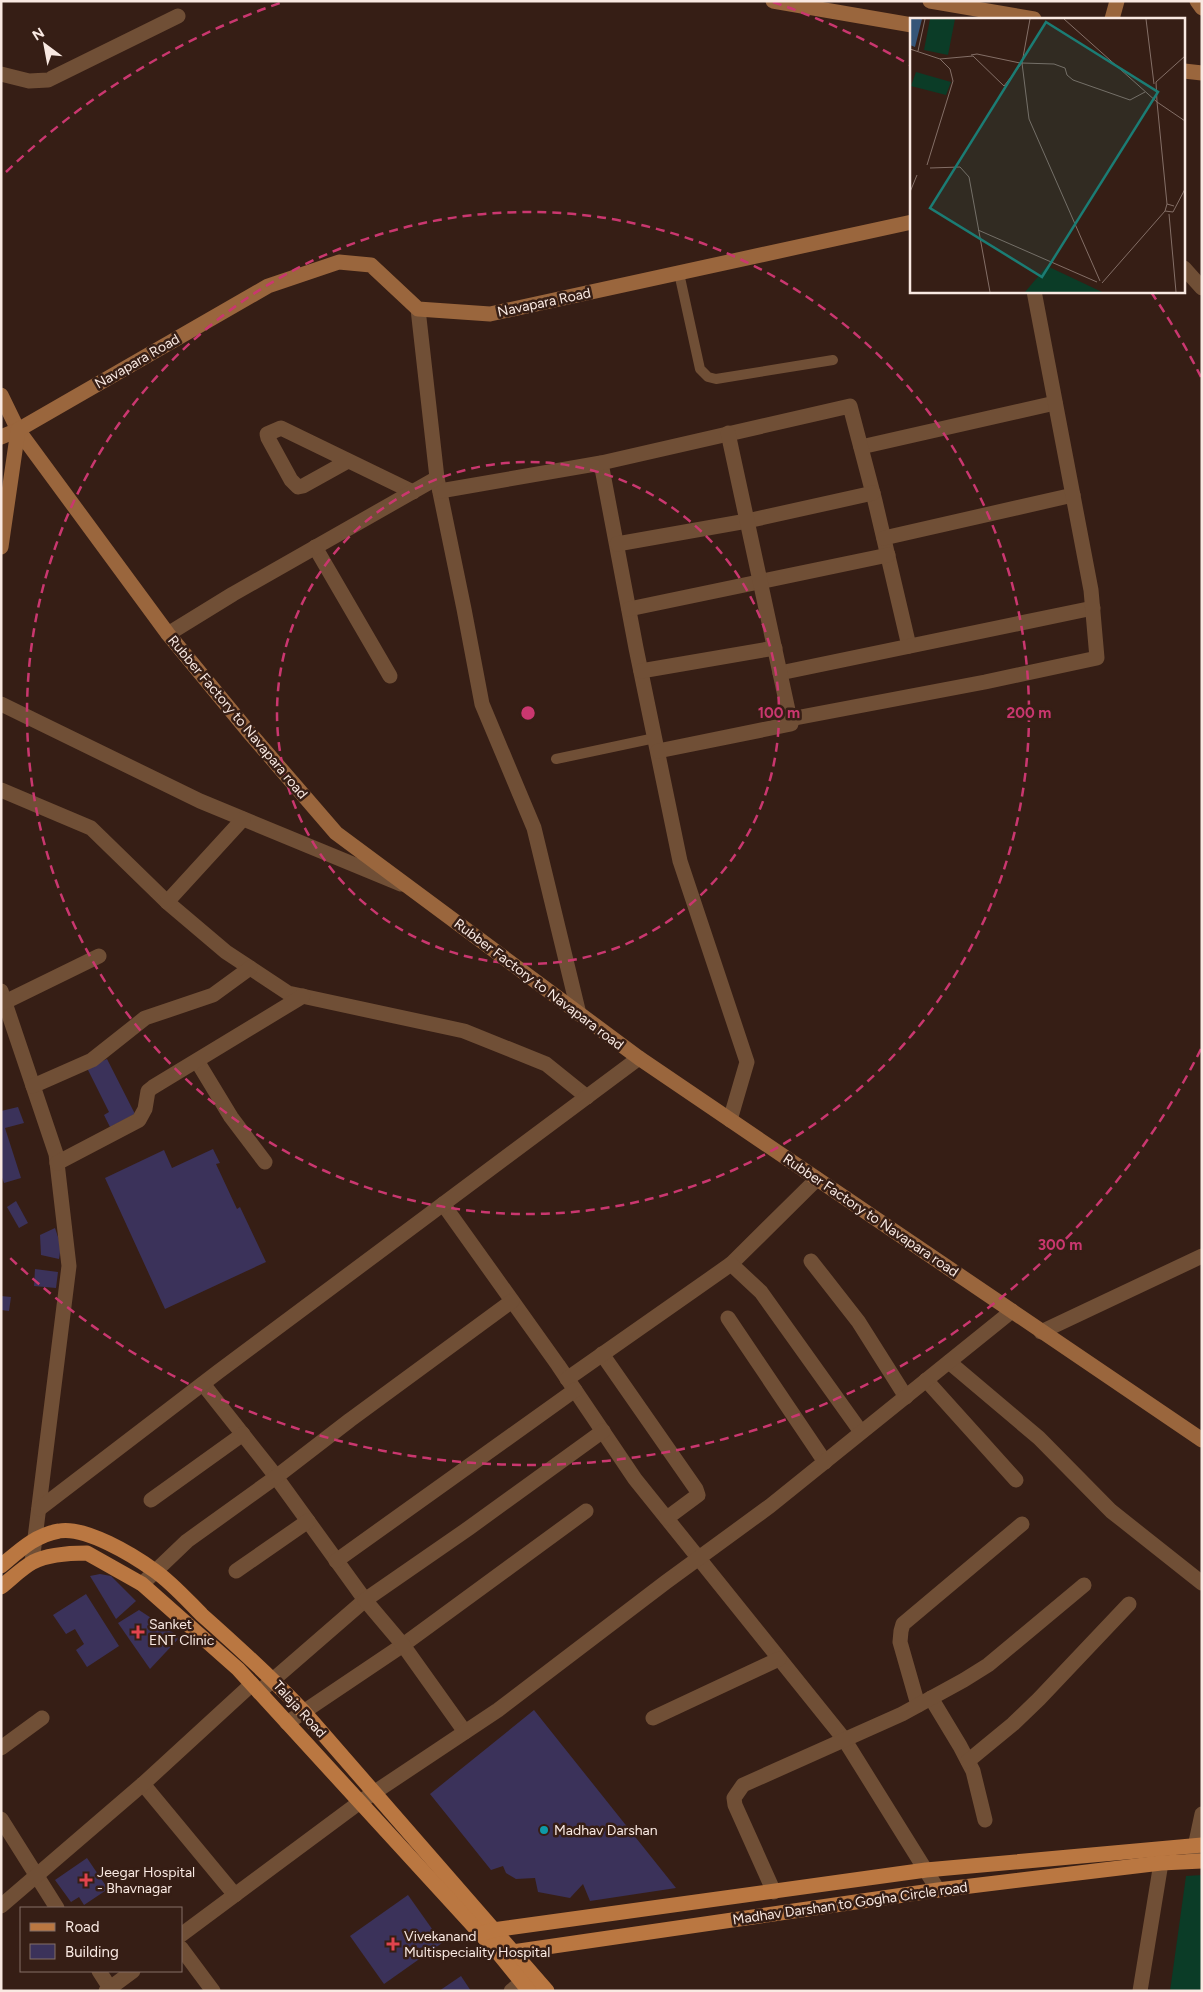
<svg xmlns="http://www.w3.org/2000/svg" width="1203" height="1992" font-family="Figtree,sans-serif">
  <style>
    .green { fill: #0b3c27 }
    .building { fill: #3b325a }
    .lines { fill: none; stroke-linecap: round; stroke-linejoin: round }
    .lane { stroke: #704f36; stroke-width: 10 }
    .street { stroke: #704f36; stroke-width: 15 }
    .secondary { stroke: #9a663d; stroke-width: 15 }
    .primary { stroke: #ba7741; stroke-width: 15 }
    .ring { fill: none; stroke: #ca376f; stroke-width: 2.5; stroke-dasharray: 9 6 }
    .health-dot { fill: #e0444e; stroke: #361e15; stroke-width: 2 }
    .culture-dot { fill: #0f9aa8; stroke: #361e15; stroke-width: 2 }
    .labels { text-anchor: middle; stroke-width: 5; stroke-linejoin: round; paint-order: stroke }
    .street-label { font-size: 14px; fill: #f9e9e2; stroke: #361e15 }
    .poi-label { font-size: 14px; fill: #f9e9e2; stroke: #361e15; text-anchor: start }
    .inset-road { fill: none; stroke: #846f67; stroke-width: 1 }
    .view { fill: #1b7c74; fill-opacity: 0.15; stroke: #1b7c74; stroke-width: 2.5 }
    .inset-edge { fill: none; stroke: #f9e9e2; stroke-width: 2.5 }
    .centre { fill: #ca376f; stroke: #361e15; stroke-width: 2.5 }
    .ring-label { font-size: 15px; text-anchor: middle; font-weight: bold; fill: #ca376f; stroke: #361e15; stroke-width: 5; stroke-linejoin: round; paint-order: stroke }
  </style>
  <rect width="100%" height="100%" fill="#361e15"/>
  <!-- green -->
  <path class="green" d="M 1202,1875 L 1202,1991 L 1170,1991 L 1186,1876 Z"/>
  <!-- building -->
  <g class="building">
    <path d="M 107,1059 L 135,1114 L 110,1127 L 104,1115 L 109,1112 L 87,1068 Z"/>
    <path d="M 18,1107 L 24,1123 L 5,1128 L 21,1178 L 4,1183 L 1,1175 L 1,1111 Z"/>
    <path d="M 213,1149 L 220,1163 L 216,1164 L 237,1209 L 240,1207 L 266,1262 L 165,1309 L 105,1178 L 164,1150 L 172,1168 Z"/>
    <path d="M 16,1201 L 28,1223 L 19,1228 L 7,1207 Z"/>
    <path d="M 55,1228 L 61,1246 L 59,1259 L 41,1255 L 40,1235 Z"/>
    <path d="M 35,1269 L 58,1272 L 56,1288 L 34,1286 Z"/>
    <path d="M 1,1296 L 11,1297 L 9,1311 L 1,1310 Z"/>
    <path d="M 100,1574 L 111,1576 L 136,1601 L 116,1619 L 90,1576 Z"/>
    <path d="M 86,1594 L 119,1646 L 87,1667 L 76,1650 L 84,1644 L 75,1629 L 66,1634 L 53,1615 Z"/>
    <path d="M 139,1610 L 180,1637 L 150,1669 L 118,1623 Z"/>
    <path d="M 534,1710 L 676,1888 L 590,1901 L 583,1884 L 570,1898 L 538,1892 L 535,1878 L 516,1879 L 506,1873 L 503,1866 L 491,1870 L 430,1794 Z"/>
    <path d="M 87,1858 L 108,1889 L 84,1905 L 79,1897 L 71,1902 L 55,1880 Z"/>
    <path d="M 408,1895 L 442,1943 L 384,1984 L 350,1936 Z"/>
    <path d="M 461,1976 L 471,1991 L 439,1991 Z"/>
  </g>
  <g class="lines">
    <!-- lane -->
    <g class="lane">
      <path d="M 679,273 L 700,369 L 708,377 L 716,379 L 833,360"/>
      <path d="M 556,759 L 655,738"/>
    </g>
    <!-- street -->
    <g class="street">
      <path d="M 1,74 L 29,81 L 48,80 L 178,16"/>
      <path d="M 1184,268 L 1202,288"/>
      <path d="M 861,447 L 1055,403"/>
      <path d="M 348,461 L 303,486 L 298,487 L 291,480 L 268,438 L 267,434 L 281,428 L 413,492"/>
      <path d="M 601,463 L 636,648 L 680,861 L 747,1062 L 730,1120"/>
      <path d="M 437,478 L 464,609 L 482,704 L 534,828 L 579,1014"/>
      <path d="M 440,491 L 601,463 L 850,406 L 875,501 L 909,646"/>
      <path d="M 884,538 L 1073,495"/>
      <path d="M 617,544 L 747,521 L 873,493"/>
      <path d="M 315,547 L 390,676"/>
      <path d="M 629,609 L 888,555"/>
      <path d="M 168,634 L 233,594 L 437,478 L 418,309"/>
      <path d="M 641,671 L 775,648"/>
      <path d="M 780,673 L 1093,608"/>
      <path d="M 1,704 L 200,801 L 401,884"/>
      <path d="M 790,719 L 985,682 L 1097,658 L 1091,590 L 1034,291"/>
      <path d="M 658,751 L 791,724 L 728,433"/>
      <path d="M 1,790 L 91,828 L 167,902 L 226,952 L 288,993 L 464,1031 L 546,1064 L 587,1097"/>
      <path d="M 167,902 L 243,819"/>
      <path d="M 1,991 L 56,1154 L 69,1266 L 32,1562"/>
      <path d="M 5,1002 L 99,956"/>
      <path d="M 197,1061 L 231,1117 L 265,1162"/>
      <path d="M 33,1086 L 92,1060 L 145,1018 L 213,995 L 250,968"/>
      <path d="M 57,1163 L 139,1120 L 145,1109 L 148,1091 L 153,1087 L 303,996"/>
      <path d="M 443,1204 L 558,1365 L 635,1479 L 844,1739 L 938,1890"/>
      <path d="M 811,1261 L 858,1321 L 906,1397"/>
      <path d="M 731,1264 L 817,1179"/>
      <path d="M 728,1318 L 825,1462"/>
      <path d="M 1041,1332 L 1202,1256"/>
      <path d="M 602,1354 L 696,1489 L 698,1495 L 667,1518"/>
      <path d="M 949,1362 L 1039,1438 L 1111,1511 L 1202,1583"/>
      <path d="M 567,1379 L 731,1264 L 761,1292 L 861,1432"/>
      <path d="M 926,1380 L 1016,1480"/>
      <path d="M 203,1384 L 271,1470 L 365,1600 L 259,1692"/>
      <path d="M 151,1500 L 243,1434"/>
      <path d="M 39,1509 L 218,1372 L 639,1058"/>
      <path d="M 336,1561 L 575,1390"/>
      <path d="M 236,1571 L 308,1521"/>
      <path d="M 142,1584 L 187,1541 L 276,1477 L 350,1420 L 512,1301"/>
      <path d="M 931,1698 L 960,1746 L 973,1771 L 985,1820"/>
      <path d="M 918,1705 L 900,1642 L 901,1631 L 903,1624 L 1022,1524"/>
      <path d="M 653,1718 L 779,1659"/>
      <path d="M 287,1723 L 403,1645 L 586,1511"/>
      <path d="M 465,1732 L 403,1645 L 365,1600 L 469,1528 L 603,1431"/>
      <path d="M 1,1748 L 42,1718"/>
      <path d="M 968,1761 L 1013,1724 L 1039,1699 L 1129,1604"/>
      <path d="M 143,1784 L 235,1895"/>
      <path d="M 1,1819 L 57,1908"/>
      <path d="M 1193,1856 L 1202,1814"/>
      <path d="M 774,1892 L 735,1805 L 734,1798 L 743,1785 L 902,1714 L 964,1680 L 988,1665 L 1084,1585"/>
      <path d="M 1,1906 L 143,1784 L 252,1684"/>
      <path d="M 181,1935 L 360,1802 L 498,1710 L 666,1582 L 770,1506 L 1012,1311"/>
      <path d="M 181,1948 L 213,1991"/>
      <path d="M 99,1971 L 110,1988"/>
      <path d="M 106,1991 L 133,1971"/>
      <path d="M 511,1991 L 522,1982"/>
      <path d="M 1140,1991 L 1161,1863"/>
    </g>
    <!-- secondary -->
    <g class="secondary">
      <path d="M 773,1 L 912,25"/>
      <path d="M 930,1 L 1034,19"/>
      <path d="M 1197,1 L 1202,8"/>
      <path d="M 1112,19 L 1117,1"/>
      <path d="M 1184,71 L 1202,73"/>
      <path d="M 1,395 L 18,430 L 168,634 L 248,731 L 336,833 L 639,1058 L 1202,1440"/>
      <path d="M 1,437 L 18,430"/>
      <path d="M 1,547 L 18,430 L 268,286 L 339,262 L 371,265 L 418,309 L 490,314 L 912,222"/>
    </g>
    <!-- primary -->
    <g class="primary">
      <path d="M 1,1566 C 19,1551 35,1535 59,1531 C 85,1526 133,1555 155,1571 C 172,1583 187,1600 202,1615 C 237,1646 272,1678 304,1712 L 547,1991"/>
      <path d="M 1,1587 C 11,1579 22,1568 33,1562 C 49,1554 69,1553 87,1553 L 142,1584 L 238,1669 L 499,1954 L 529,1991"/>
      <path d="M 480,1934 L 493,1930 L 926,1870 L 1202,1845"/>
      <path d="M 505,1953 L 938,1890 L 1161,1863 L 1202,1861"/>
    </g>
  </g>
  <!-- distance rings -->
  <g class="ring">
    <circle cx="528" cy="713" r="251"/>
    <circle cx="528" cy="713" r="501"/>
    <path d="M1201 1049A752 752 0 0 1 6 1254M6 172A752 752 0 0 1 283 2M773 2A752 752 0 0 1 910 65M1151 292A752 752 0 0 1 1201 377"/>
  </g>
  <!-- markers -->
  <g class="health-dot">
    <path d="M135.5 1624.5h5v5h5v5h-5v5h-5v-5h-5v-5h5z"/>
    <path d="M83.5 1872.5h5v5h5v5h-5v5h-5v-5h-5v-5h5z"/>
    <path d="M390.5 1936.5h5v5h5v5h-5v5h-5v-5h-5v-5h5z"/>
  </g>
  <circle class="culture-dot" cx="544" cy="1830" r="5"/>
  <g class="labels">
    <!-- street labels -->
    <g class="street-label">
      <text transform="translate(544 302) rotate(-12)" y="5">Navapara Road</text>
      <text transform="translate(137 361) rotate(-30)" y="5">Navapara Road</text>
      <text transform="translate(238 717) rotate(50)" y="5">Rubber Factory to Navapara road</text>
      <text transform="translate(539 984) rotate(37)" y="5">Rubber Factory to Navapara road</text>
      <text transform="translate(871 1215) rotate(34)" y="5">Rubber Factory to Navapara road</text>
      <text transform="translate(300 1709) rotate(48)" y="5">Talaja Road</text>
      <text transform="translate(850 1903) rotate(-8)" y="5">Madhav Darshan to Gogha Circle road</text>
    </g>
    <!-- poi labels -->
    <g class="poi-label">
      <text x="149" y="1629">Sanket<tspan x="149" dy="16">ENT Clinic</tspan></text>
      <text x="554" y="1835">Madhav Darshan</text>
      <text x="97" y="1877">Jeegar Hospital<tspan x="97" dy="16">- Bhavnagar</tspan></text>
      <text x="404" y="1941">Vivekanand<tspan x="404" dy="16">Multispeciality Hospital</tspan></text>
    </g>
  </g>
  <!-- overview -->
  <g transform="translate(910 18)">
    <rect width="275" height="275" fill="#361e15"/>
    <path d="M 20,1 L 45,1 L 38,37 L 14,32 ZM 6,54 L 41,64 L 36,77 L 1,68 ZM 137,248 L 192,274 L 115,274 Z" fill="#0b3c27"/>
    <path d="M 0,1 L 12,1 L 5,29 L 0,27 Z" fill="#355578"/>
    <path class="inset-road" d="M 120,1 L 112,45 L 119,101 L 190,263M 154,1 L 247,84 L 275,103M 236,1 L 244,66M 0,31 L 30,41 L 40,51 L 43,63 L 17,147M 8,33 L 15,1M 61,37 L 67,36 L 110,45M 30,41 L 63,38 L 94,68 L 112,45 L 144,46 L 155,50 L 157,57 L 163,62 L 220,82 L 235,74M 246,64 L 275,38M 246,64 L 247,84M 247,84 L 257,186M 20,150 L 50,149 L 59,159 L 80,274M 0,174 L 7,157M 264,188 L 257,186 L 255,193 L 263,194 L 275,171M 259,196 L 266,274M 68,212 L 187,264M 192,265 L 255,193"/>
    <path class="view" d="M 136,4 L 248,74 L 132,259 L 20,190 Z"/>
    <rect width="275" height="275" class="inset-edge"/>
  </g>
  <circle cx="528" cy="713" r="8" class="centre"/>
  <g class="ring-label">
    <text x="779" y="718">100 m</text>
    <text x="1029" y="718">200 m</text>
    <text x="1060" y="1250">300 m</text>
  </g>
  <!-- border -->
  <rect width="1203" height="1992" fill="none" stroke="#f9e9e2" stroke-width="5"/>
  <!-- legend -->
  <rect x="20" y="1907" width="162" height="65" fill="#361e15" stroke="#846f67"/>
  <rect x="30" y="1923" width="25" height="8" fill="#ba7741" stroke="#846f67"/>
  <text x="65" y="1932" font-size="15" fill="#f9e9e2">Road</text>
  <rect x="30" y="1944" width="25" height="15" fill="#3b325a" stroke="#846f67"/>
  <text x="65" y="1957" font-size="15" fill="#f9e9e2">Building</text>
  <!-- north arrow -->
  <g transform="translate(45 45) rotate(328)" stroke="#361e15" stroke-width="4" paint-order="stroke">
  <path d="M0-4L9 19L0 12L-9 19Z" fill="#f9e9e2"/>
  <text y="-8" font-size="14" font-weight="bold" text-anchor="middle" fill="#f9e9e2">N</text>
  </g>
</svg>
